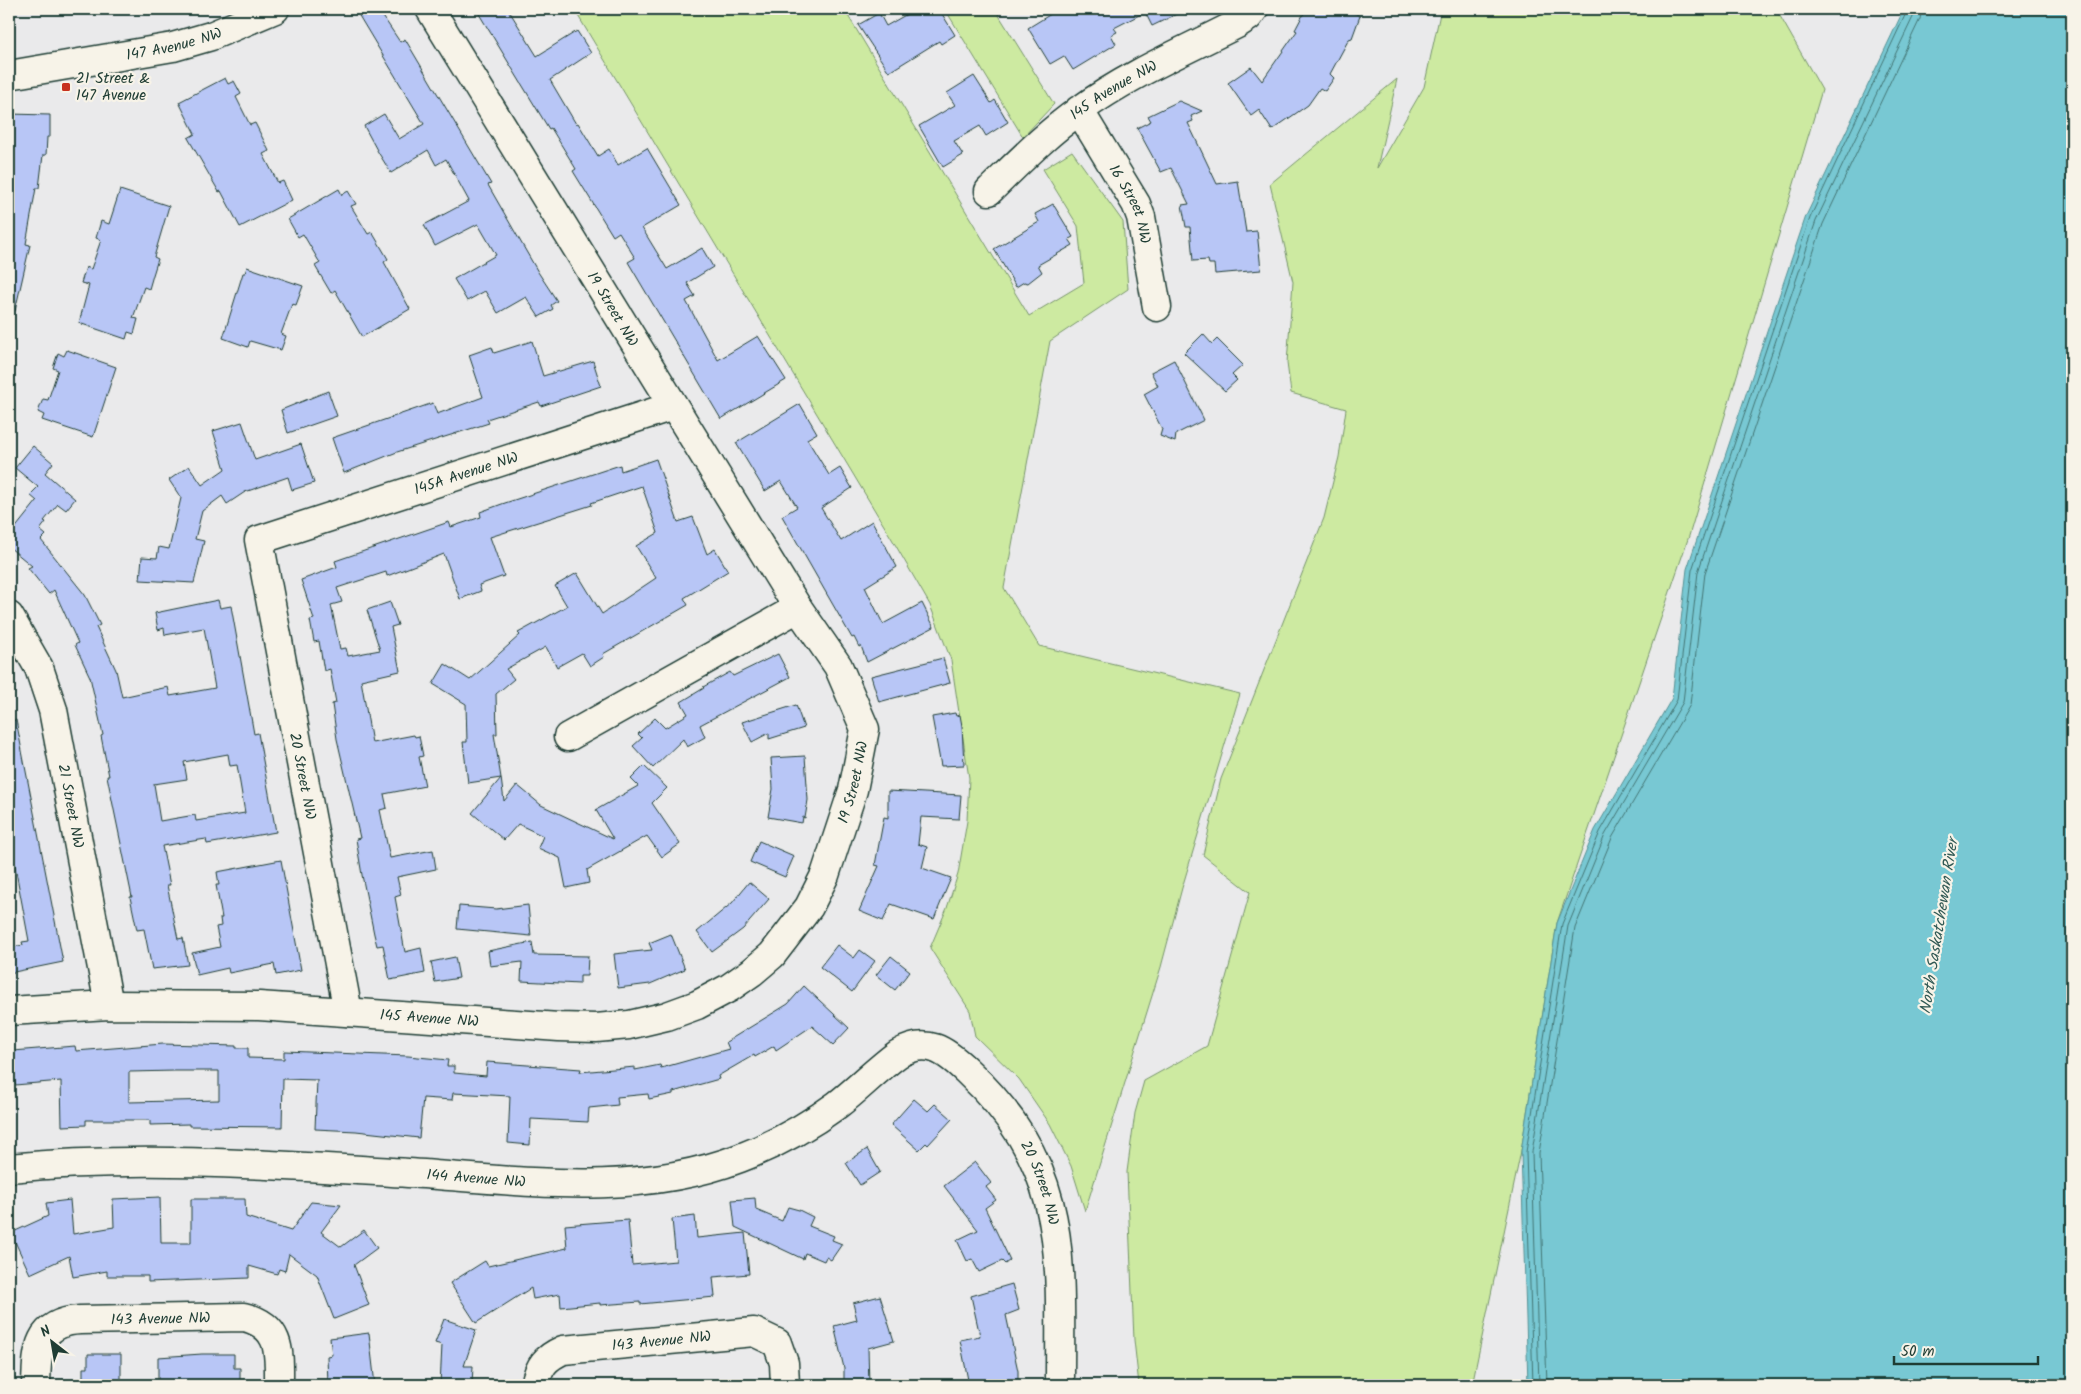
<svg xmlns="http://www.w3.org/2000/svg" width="2081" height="1394" font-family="Kalam,sans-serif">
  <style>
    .green { fill: #cdeaa1; stroke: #76946a }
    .water { fill: #78c8d3; stroke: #549093 }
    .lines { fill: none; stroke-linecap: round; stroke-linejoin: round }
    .shore { stroke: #437574; stroke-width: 1 }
    .building { fill: #b8c6f6; stroke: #1f3d34; fill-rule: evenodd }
    .minor-casing { stroke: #1f3d34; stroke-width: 31 }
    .minor { stroke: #f7f3e8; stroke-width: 28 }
    .poi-dot { fill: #c8321e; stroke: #f7f3e8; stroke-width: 2 }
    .labels { text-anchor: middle; stroke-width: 4.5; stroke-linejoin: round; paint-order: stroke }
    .street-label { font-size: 15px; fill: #1f3d34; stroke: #f7f3e8 }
    .poi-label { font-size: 15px; fill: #1f3d34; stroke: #f7f3e8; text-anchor: start }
    .water-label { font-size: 16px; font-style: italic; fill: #315954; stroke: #f7f3e8 }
  </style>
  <rect width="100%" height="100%" fill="#eaeaeb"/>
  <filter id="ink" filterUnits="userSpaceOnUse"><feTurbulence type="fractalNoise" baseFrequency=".02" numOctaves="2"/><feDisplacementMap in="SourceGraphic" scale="10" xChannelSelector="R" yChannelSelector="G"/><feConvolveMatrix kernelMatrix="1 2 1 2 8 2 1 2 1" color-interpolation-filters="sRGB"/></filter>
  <g filter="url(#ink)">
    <!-- green -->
    <g class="green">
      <path d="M 574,9 L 844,9 L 1029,316 L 1084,283 L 1078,226 L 1043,169 L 1072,151 L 1123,222 L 1128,289 L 1050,341 L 1004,588 L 1039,646 L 1240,694 L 1182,888 L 1161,967 L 1085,1211 L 1071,1166 L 1050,1124 L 1019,1079 L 975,1036 L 970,1011 L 930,948 L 947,908 L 958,874 L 967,821 L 969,778 L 951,660 L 930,605 L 892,539 Z"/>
      <path d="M 945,9 L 995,9 L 1054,104 L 1023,137 Z"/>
      <path d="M 1441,9 L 1776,9 L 1822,90 L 1689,536 L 1557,923 L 1521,1151 L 1472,1385 L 1139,1385 L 1134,1340 L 1127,1172 L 1135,1113 L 1144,1081 L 1207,1046 L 1250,892 L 1203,855 L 1221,779 L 1324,518 L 1339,457 L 1346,409 L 1291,393 L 1287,363 L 1293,282 L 1270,184 L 1397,79 L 1377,168 L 1424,87 Z"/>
    </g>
    <!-- water -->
    <path class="water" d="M 1904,9 L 2072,9 L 2072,1385 L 1528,1385 L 1521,1151 L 1557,923 L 1595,830 L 1672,698 L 1687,569 L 1806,216 Z"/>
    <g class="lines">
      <!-- shore -->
      <g class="shore">
        <path d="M 1533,1385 L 1526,1152 L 1562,924 L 1600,832 L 1677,700 L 1692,570 L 1810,218 L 1908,9"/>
        <path d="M 1539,1385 L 1532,1152 L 1568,926 L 1605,835 L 1683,702 L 1698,572 L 1816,221 L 1914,15 L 1915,9"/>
        <path d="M 1547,1385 L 1539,1153 L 1575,928 L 1612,838 L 1690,705 L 1705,573 L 1823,224 L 1920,19 L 1922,9"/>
      </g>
    </g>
    <!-- building -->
    <g class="building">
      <path d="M 355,9 L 378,9 L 400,42 L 405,39 L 491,184 L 488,185 L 538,272 L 557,301 L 551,305 L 553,309 L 539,317 L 526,297 L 498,313 L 485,291 L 467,301 L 454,279 L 496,255 L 478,224 L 435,246 L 424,225 L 469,201 L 446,159 L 436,165 L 428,150 L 391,173 L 378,152 L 364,126 L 384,114 L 399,139 L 424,124 Z"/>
      <path d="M 476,9 L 508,9 L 537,56 L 577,31 L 591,53 L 550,80 L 576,124 L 578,123 L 598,156 L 609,149 L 618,165 L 647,148 L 681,205 L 642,228 L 667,269 L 702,248 L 713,267 L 687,283 L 695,296 L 686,301 L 718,360 L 758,336 L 786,380 L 721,419 L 628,262 L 635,258 L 619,232 L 613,236 L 573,171 L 576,169 L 551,128 L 549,129 Z"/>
      <path d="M 916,9 L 939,9 L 955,35 L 941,44 L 939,41 L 889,72 L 858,25 L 879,13 L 886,26 Z"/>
      <path d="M 1059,9 L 1187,9 L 1152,26 L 1145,12 L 1114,28 L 1117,32 L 1111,35 L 1116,44 L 1073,70 L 1064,56 L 1050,64 L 1028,28 Z"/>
      <path d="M 1306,9 L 1347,9 L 1360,16 L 1352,38 L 1349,39 L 1330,74 L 1334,78 L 1325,91 L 1320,88 L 1308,105 L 1272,130 L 1259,110 L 1251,116 L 1228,83 L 1251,67 L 1262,81 L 1297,31 L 1295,30 Z"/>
      <path d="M 974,76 L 991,103 L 995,100 L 1008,122 L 986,136 L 980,126 L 954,141 L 963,155 L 943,167 L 919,126 L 955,105 L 947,93 Z"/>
      <path d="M 225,78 L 228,84 L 234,81 L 241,94 L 236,97 L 250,125 L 255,123 L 269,151 L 263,154 L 278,183 L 283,181 L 292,200 L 240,227 L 221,191 L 219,192 L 188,138 L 195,134 L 179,102 Z"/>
      <path d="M 1179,101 L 1202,111 L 1191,116 L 1193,121 L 1188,123 L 1217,184 L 1238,181 L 1246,232 L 1257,231 L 1261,270 L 1215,274 L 1214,264 L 1209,264 L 1208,260 L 1193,261 L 1190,227 L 1186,227 L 1182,205 L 1189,204 L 1171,168 L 1161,172 L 1137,128 L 1151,121 L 1148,116 Z"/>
      <path d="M 9,114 L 50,115 L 50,137 L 47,137 L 46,155 L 43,155 L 39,188 L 36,188 L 26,244 L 30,245 L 15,311 L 9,310 Z"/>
      <path d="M 339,189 L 342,195 L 348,191 L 356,204 L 351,206 L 368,234 L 372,232 L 388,259 L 384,262 L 410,309 L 362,337 L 335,290 L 331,293 L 315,266 L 320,263 L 303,234 L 298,237 L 288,219 Z"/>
      <path d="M 120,190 L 169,206 L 154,257 L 158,259 L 153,275 L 149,289 L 144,287 L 133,318 L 138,319 L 134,334 L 128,332 L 126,339 L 79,323 L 89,285 L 81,283 L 86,267 L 91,269 L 101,240 L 96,238 L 101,221 L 109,224 Z"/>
      <path d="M 1053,204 L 1073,237 L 1069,239 L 1073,245 L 1038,265 L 1042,272 L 1028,283 L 1024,282 L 1016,287 L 994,249 L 1039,222 L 1035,214 Z"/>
      <path d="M 247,267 L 303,286 L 296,305 L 292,304 L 281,334 L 286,336 L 281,350 L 250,341 L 248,347 L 223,338 L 243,273 L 245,273 Z"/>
      <path d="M 1203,334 L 1212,344 L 1217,339 L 1243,365 L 1232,375 L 1237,380 L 1225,391 L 1184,353 Z"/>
      <path d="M 532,341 L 543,376 L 593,361 L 601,386 L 541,406 L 539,402 L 487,419 L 489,423 L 397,452 L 344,473 L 332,438 L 433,403 L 437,414 L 483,397 L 469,355 L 492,347 L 494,353 Z"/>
      <path d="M 67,350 L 116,367 L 93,437 L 42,420 L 44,415 L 38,412 L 43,399 L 48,400 L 58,370 L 53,368 L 58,353 L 64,356 Z"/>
      <path d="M 1174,360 L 1204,420 L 1176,434 L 1175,442 L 1160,436 L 1162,429 L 1144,394 L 1158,386 L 1151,372 Z"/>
      <path d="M 328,391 L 337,416 L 288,433 L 281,410 Z"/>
      <path d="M 800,404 L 817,433 L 807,439 L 829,475 L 840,468 L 852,488 L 821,508 L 841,541 L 872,521 L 897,567 L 865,587 L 883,624 L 922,603 L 934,627 L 867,662 L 861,646 L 859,647 L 854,637 L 852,638 L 782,516 L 797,507 L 781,481 L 765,491 L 736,443 Z"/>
      <path d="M 242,422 L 255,460 L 301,444 L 314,483 L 292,490 L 288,477 L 245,492 L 227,504 L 222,496 L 202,511 L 195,539 L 204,541 L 194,583 L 140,580 L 142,557 L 157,558 L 159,547 L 169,549 L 181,498 L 169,480 L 189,466 L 202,485 L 225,469 L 213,431 Z"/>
      <path d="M 33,446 L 53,463 L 45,473 L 75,499 L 66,510 L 58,504 L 44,521 L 46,522 L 40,530 L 46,535 L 41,540 L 85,595 L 100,625 L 96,627 L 116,670 L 122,697 L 168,687 L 170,696 L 215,688 L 204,628 L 165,635 L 164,628 L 158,630 L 155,613 L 218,600 L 220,608 L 231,606 L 254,734 L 258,733 L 276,832 L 207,844 L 206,839 L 162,846 L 170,885 L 167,885 L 178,939 L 183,938 L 188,965 L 152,969 L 144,929 L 137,930 L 130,897 L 132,897 L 107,776 L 109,776 L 101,736 L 103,735 L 90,677 L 75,645 L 78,643 L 54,590 L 49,594 L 28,568 L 32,566 L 9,547 L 9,536 L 37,501 L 30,495 L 38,487 L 15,468 ZM 228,754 L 230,766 L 237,765 L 245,813 L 196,821 L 195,815 L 160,821 L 154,784 L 187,779 L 184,762 Z"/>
      <path d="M 656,459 L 678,522 L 693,517 L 707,554 L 715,549 L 728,571 L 684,598 L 688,605 L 603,654 L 604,657 L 590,666 L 582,653 L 557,667 L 546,647 L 506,669 L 514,679 L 496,694 L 497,734 L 494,734 L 501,778 L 468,783 L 463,742 L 467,742 L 466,704 L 433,684 L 445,664 L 470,680 L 520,635 L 518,633 L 567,606 L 555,586 L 577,573 L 602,614 L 656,578 L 636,546 L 658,533 L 642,486 L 591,503 L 592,505 L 490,537 L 504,576 L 479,585 L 481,591 L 460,599 L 444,554 L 387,576 L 386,572 L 337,588 L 342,602 L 331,605 L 340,649 L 346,648 L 348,656 L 380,650 L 367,610 L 390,602 L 398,625 L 391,627 L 400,671 L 361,680 L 372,743 L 414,735 L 415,737 L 419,736 L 423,756 L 419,757 L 425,786 L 384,794 L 387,808 L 380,810 L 390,858 L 433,850 L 436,869 L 397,877 L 401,895 L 395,897 L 405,952 L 421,948 L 425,973 L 390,980 L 383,945 L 377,946 L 374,934 L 362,875 L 356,839 L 360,838 L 337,739 L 332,704 L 336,703 L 330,669 L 324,671 L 319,641 L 314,642 L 310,620 L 314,619 L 301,580 L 337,567 L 335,561 L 449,522 L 451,527 L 481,517 L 480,512 L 502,504 L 620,465 L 621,471 Z"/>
      <path d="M 778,654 L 790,677 L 700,725 L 705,737 L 687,747 L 683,739 L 653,768 L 633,746 L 642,738 L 638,734 L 655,718 L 665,728 L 688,714 L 681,702 L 704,688 L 703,687 L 730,672 L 733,676 Z"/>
      <path d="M 943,658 L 950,683 L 879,702 L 871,676 Z"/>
      <path d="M 796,705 L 804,728 L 769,739 L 769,733 L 752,742 L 742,722 Z"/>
      <path d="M 955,713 L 956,716 L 960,715 L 962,726 L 964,765 L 941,766 L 932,717 Z"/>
      <path d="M 16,720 L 63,962 L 9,973 L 9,948 L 23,945 L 22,942 L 29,941 L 11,845 L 9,846 L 9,721 Z"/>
      <path d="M 805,756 L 808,800 L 805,818 L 803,817 L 802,823 L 768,817 L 773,789 L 771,758 Z"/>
      <path d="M 644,766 L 667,788 L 652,803 L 680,844 L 662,857 L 647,836 L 587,870 L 589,883 L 566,888 L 560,858 L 538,848 L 543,836 L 518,824 L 504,840 L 472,813 L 501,778 L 504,801 L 517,785 L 541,805 L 613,839 L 596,810 L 638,786 L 631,779 Z"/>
      <path d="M 888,791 L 961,795 L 959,819 L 921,817 L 918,844 L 927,847 L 922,868 L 951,878 L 934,919 L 891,904 L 883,921 L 859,911 L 879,866 L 875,865 L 884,817 L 888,818 Z"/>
      <path d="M 759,841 L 794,856 L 785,877 L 750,862 Z"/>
      <path d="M 281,860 L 301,970 L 276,975 L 274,964 L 229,973 L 228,968 L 197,975 L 192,953 L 220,947 L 216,927 L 221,926 L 220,918 L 222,918 L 216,885 L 219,885 L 217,872 Z"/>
      <path d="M 749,882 L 769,899 L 743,929 L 712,952 L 697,932 L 732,903 Z"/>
      <path d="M 528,905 L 531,936 L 457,929 L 459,906 L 496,909 Z"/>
      <path d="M 671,934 L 685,969 L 650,984 L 618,988 L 614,954 L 652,950 L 649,943 Z"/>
      <path d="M 532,942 L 534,955 L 588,956 L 587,976 L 580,976 L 580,984 L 521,981 L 522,962 L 490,966 L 488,951 Z"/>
      <path d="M 837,945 L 854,958 L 860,950 L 875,961 L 852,992 L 820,967 Z"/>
      <path d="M 891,956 L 910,971 L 895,990 L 876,975 Z"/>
      <path d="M 455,957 L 459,978 L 435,982 L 431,962 Z"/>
      <path d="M 804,986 L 849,1028 L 833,1045 L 812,1026 L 776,1050 L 774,1046 L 755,1057 L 754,1055 L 718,1076 L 719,1079 L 673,1092 L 673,1094 L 649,1099 L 648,1094 L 617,1097 L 618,1105 L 589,1108 L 588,1122 L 531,1119 L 530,1145 L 508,1143 L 510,1096 L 453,1093 L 452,1100 L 423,1098 L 419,1138 L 356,1131 L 315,1129 L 317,1080 L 283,1079 L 282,1127 L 189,1126 L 189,1124 L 150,1125 L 150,1120 L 86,1120 L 86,1125 L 62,1126 L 61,1081 L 15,1085 L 13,1051 L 75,1046 L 76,1051 L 163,1044 L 236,1046 L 236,1048 L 248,1048 L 248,1058 L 284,1059 L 284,1051 L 408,1056 L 448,1060 L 447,1066 L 454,1066 L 454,1073 L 486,1076 L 487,1062 L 581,1069 L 580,1072 L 635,1067 L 635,1070 L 660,1065 L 661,1068 L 729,1049 L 726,1042 L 788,1004 ZM 175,1071 L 219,1071 L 219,1100 L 129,1102 L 129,1072 Z"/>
      <path d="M 914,1099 L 928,1111 L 935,1104 L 952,1119 L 928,1145 L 926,1143 L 919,1150 L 891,1125 Z"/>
      <path d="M 867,1149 L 880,1172 L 860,1185 L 846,1163 Z"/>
      <path d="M 975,1162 L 991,1183 L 986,1187 L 996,1200 L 985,1208 L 1010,1260 L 1005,1264 L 1002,1261 L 979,1272 L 972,1259 L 967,1261 L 957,1240 L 978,1230 L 944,1186 Z"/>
      <path d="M 160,1197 L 161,1243 L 191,1243 L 191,1199 L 245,1199 L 246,1217 L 291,1231 L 311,1202 L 341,1205 L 321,1232 L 341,1247 L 364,1230 L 377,1248 L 354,1265 L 369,1305 L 334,1319 L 317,1275 L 289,1254 L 285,1271 L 279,1269 L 277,1274 L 249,1266 L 249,1278 L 148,1282 L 148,1276 L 107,1276 L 107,1271 L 73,1277 L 69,1256 L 30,1274 L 11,1233 L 48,1216 L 46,1203 L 70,1200 L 73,1234 L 114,1227 L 113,1199 Z"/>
      <path d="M 755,1198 L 756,1210 L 782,1221 L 788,1207 L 799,1210 L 813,1217 L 809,1226 L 834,1236 L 832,1240 L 842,1244 L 831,1260 L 826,1257 L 824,1261 L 805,1253 L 803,1259 L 735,1227 L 732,1200 Z"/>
      <path d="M 695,1216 L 697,1238 L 745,1233 L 749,1274 L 713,1277 L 715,1297 L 640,1304 L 640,1302 L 600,1305 L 600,1303 L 561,1307 L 560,1294 L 533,1299 L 531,1288 L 476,1323 L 450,1283 L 485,1261 L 488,1266 L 567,1248 L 565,1225 L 589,1223 L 628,1220 L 632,1265 L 676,1261 L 672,1219 Z"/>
      <path d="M 1012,1284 L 1019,1310 L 1006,1315 L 1018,1371 L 1018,1385 L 969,1385 L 960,1340 L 980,1336 L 971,1296 Z"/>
      <path d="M 880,1296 L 894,1341 L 868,1348 L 869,1385 L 844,1385 L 844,1368 L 834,1326 L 857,1320 L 853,1303 Z"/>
      <path d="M 444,1319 L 476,1330 L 464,1366 L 473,1366 L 472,1385 L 440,1385 L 442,1345 L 435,1343 Z"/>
      <path d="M 369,1333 L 375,1385 L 328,1385 L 327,1356 L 332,1355 L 330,1338 Z"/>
      <path d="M 88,1354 L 121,1354 L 121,1385 L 83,1385 L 83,1368 L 88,1368 Z"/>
      <path d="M 202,1354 L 234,1354 L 234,1368 L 240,1368 L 240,1385 L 202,1385 L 202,1381 L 158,1383 L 158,1357 Z"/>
    </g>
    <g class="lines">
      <!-- minor casing -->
      <g class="minor-casing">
        <g id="minor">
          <path id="s1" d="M 9,75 L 173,47 L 211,36 L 275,9"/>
          <path id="s2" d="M 1079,110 L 1136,204 L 1141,217 L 1157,307"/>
          <path id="s3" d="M 989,191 C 1018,163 1047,133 1080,110 C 1128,75 1184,51 1237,24 L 1248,17 L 1254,9"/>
          <path id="s4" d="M 9,616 L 39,668 L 53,710 L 109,1005"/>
          <path d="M 568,737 L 798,608"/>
          <path id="s5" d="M 9,1011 L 109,1005 L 259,1006 L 559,1027 L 596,1028 L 629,1025 L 667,1016 L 697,1005 L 729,988 L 752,972 L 772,955 L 809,907 L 825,875 L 853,790 L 865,729 L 838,666 L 798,608 L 430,9"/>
          <path id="s6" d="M 348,1012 L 259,540 L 673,406"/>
          <path id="s7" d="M 9,1168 C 142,1155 275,1165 408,1173 C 518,1180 633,1199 740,1158 C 774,1145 807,1127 837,1105 C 858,1089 876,1070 898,1054 C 927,1037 945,1050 967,1071 C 1070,1167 1060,1256 1060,1385"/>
          <path id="s8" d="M 36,1385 C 37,1351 37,1322 80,1320 L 244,1317 C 282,1326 279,1353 279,1385"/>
          <path id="s9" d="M 535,1385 C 539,1366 545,1358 563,1350 L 754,1332 L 777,1343 L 784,1363 L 785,1385"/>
        </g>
      </g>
      <!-- minor -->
      <use href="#minor" class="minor"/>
    </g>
  </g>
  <!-- markers -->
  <rect class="poi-dot" x="61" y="82" width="10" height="10" rx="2.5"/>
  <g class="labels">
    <!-- street labels -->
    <g class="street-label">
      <text dy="5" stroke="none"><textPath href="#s1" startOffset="168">147 Avenue NW</textPath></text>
      <text dy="5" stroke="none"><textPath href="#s3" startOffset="161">145 Avenue NW</textPath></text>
      <text dy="5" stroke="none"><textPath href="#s2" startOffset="108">16 Street NW</textPath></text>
      <text transform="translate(613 309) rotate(59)" y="5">19 Street NW</text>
      <text dy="5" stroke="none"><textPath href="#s6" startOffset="698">145A Avenue NW</textPath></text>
      <text transform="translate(303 776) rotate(79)" y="5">20 Street NW</text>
      <text dy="5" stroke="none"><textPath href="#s5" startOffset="976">19 Street NW</textPath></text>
      <text dy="5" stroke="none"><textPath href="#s4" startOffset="202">21 Street NW</textPath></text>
      <text dy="5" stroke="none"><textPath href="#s5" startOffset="421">145 Avenue NW</textPath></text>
      <text dy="5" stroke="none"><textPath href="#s7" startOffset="468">144 Avenue NW</textPath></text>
      <text dy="5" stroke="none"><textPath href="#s7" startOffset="1139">20 Street NW</textPath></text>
      <text dy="5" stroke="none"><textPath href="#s8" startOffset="171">143 Avenue NW</textPath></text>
      <text dy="5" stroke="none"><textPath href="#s9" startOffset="146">143 Avenue NW</textPath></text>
    </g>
    <!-- poi labels -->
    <g class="poi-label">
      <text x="76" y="83">21 Street &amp;<tspan x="76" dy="17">147 Avenue</tspan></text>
    </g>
    <!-- water labels -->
    <g class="water-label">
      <text transform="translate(1938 926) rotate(-81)" y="6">North Saskatchewan River</text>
    </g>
  </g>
  <!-- margin -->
  <rect width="2081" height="1394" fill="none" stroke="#f7f3e8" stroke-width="30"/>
  <rect x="15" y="15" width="2051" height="1364" fill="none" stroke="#1f3d34" stroke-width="2" filter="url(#ink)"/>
  <!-- north arrow -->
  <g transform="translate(52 1342) rotate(329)" stroke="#f7f3e8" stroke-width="4" paint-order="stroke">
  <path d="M0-4L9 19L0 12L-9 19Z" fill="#1f3d34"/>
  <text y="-8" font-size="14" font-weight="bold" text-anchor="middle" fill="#1f3d34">N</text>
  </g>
  <!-- scale -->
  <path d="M1894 1356v8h144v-8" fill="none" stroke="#1f3d34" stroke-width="2.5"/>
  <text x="1901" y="1356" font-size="15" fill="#1f3d34" stroke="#f7f3e8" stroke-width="4" paint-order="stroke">50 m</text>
</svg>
